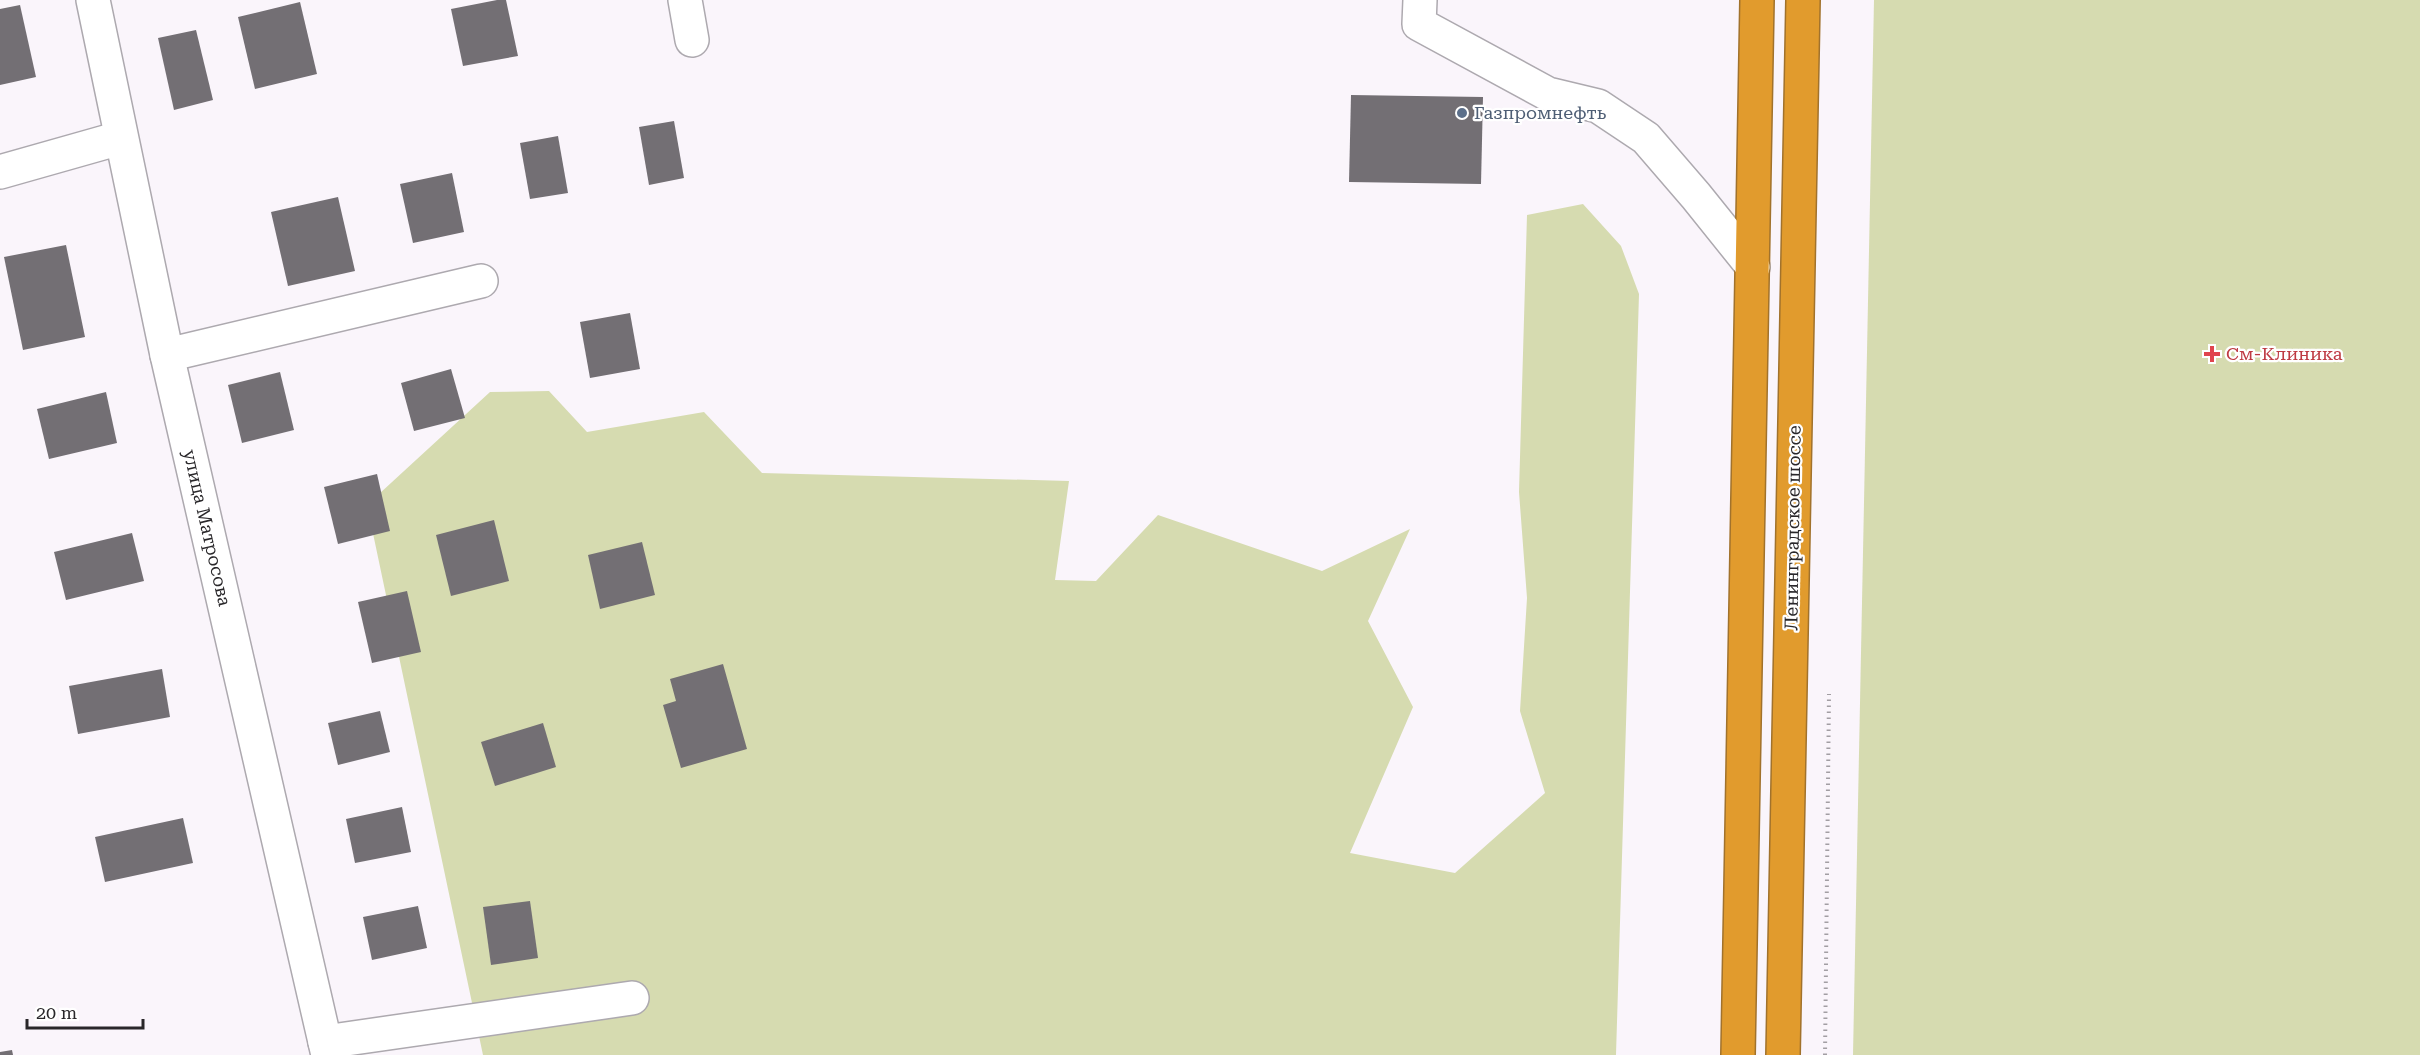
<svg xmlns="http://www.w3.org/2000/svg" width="2420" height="1055" font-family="'Roboto Serif',serif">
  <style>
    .green { fill: #d6dbb0 }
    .building { fill: #736f74 }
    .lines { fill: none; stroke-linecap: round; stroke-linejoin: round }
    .minor-casing { stroke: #ada9af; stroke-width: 36 }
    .highway-casing { stroke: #a1722c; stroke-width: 36 }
    .path { stroke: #a29ea3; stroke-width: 4; stroke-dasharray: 1.5 4.5; stroke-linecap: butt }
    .minor { stroke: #fff; stroke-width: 33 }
    .highway { stroke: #e19b2d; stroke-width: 33 }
    .service-dot { fill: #5c6f8a; stroke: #fff; stroke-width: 2 }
    .health-dot { fill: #e0444e; stroke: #fff; stroke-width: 2 }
    .labels { text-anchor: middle; stroke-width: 4.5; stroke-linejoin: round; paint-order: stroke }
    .service-label { font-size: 18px; fill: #4e5e75; stroke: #fff; text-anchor: start }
    .health-label { font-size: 18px; fill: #be3a42; stroke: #fff; text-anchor: start }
    .street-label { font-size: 18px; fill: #29272a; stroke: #fff }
  </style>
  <rect width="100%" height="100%" fill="#faf5fb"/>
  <!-- green -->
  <g class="green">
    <path d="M 1874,0 L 2420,0 L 2420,1055 L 1853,1055 Z"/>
    <path d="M 1583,204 L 1621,246 L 1639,294 L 1616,1055 L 483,1055 L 367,505 L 490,392 L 549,391 L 587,432 L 704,412 L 762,473 L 1069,481 L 1055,580 L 1096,581 L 1158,515 L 1322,571 L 1410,529 L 1368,621 L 1413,707 L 1350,853 L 1455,873 L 1545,793 L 1520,711 L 1527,598 L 1519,492 L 1527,215 Z"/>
  </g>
  <!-- building -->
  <g class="building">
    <path d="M 497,0 L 506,0 L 518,56 L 463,66 L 451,9 Z"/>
    <path d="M 300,2 L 317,74 L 255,89 L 238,17 Z"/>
    <path d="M 20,5 L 36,77 L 0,85 L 0,9 Z"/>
    <path d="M 196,30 L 213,100 L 174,110 L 158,38 Z"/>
    <path d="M 1351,95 L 1483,97 L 1481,184 L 1349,182 Z"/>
    <path d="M 674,121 L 684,178 L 649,185 L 639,127 Z"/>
    <path d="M 558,136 L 568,193 L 530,199 L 520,143 Z"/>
    <path d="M 452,173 L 464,232 L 413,243 L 400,184 Z"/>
    <path d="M 338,197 L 355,271 L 288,286 L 271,212 Z"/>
    <path d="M 66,245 L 85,337 L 23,350 L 4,257 Z"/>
    <path d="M 630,313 L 640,369 L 590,378 L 580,322 Z"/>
    <path d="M 451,369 L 465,418 L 414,431 L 401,383 Z"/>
    <path d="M 280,372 L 294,430 L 242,443 L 228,385 Z"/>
    <path d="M 106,392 L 117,443 L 49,459 L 37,409 Z"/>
    <path d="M 377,474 L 390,531 L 338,544 L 324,487 Z"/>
    <path d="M 494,520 L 509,581 L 451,596 L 436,535 Z"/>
    <path d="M 132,533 L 144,581 L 66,600 L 54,552 Z"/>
    <path d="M 642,542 L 655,595 L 600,609 L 588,555 Z"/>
    <path d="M 407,591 L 421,652 L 372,663 L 358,602 Z"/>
    <path d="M 723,664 L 747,749 L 681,768 L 663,705 L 676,701 L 670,679 Z"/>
    <path d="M 162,669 L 170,717 L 78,734 L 69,686 Z"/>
    <path d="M 380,711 L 390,752 L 338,765 L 328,723 Z"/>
    <path d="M 543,723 L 556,767 L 495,786 L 481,742 Z"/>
    <path d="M 402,807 L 411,852 L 355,863 L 346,819 Z"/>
    <path d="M 183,818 L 193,863 L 105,882 L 95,837 Z"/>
    <path d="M 530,901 L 538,958 L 491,965 L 483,907 Z"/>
    <path d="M 418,906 L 427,948 L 372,960 L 363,917 Z"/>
    <path d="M 12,1050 L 13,1055 L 0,1055 L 0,1052 Z"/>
  </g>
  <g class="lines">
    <!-- minor casing -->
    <g class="minor-casing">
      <g id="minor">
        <path d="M 93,0 L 167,355 L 328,1055"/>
        <path d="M 685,0 L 692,40"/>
        <path d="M 1420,0 L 1419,24 L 1548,94 L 1598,106 L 1646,138 L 1696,196 L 1753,267"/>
        <path d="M 0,172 L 120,138"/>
        <path d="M 167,355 L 481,281"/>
        <path d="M 325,1042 L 632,998"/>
      </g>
    </g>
    <!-- highway casing -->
    <g class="highway-casing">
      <g id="highway">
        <path d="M 1738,1055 L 1757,0"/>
        <path d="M 1783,1055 L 1803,0"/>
      </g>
    </g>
    <!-- path -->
    <path class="path" d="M 1825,1055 L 1829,694"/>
    <!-- minor -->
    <use href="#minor" class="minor"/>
    <!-- highway -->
    <use href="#highway" class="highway"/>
  </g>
  <!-- markers -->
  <circle class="service-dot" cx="1462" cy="113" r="6"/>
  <path class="health-dot" d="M2209 345h6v6h6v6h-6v6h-6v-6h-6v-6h6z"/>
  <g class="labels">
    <!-- service labels -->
    <g class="service-label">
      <text x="1474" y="119">Газпромнефть</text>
    </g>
    <!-- health labels -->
    <g class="health-label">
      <text x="2226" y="360">См-Клиника</text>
    </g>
    <!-- street labels -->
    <g class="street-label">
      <text transform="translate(207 528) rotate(77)" y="6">улица Матросова</text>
      <text transform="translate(1793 528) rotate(-89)" y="6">Ленинградское шоссе</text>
    </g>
  </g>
  <!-- scale -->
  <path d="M27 1019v9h116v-9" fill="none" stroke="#29272a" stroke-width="3"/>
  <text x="36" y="1019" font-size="18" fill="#29272a" stroke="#ffffff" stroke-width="4.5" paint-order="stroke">20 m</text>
</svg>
